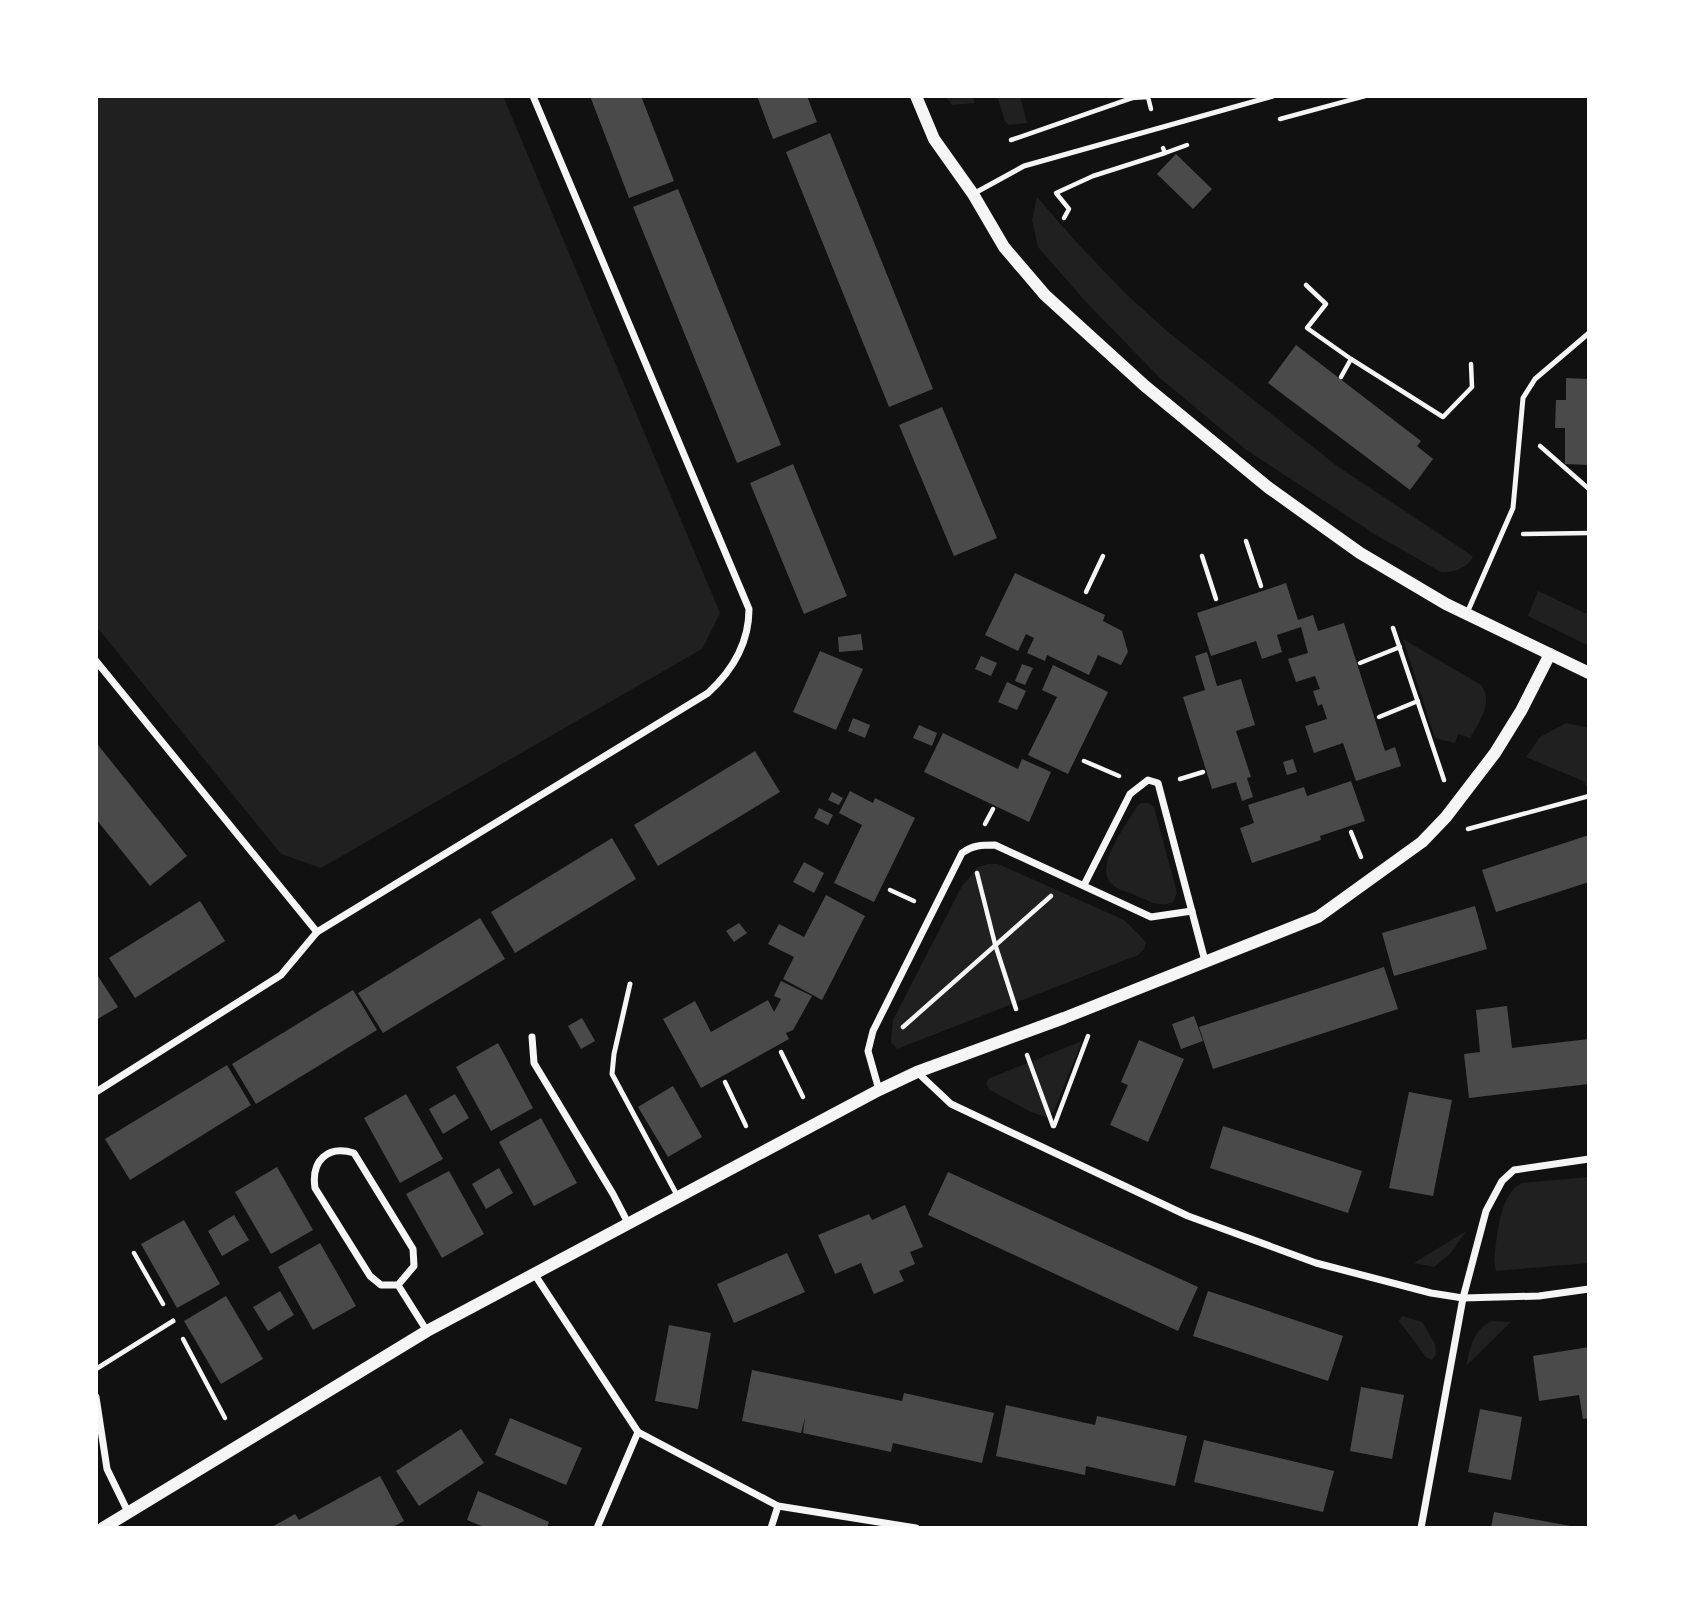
<svg xmlns="http://www.w3.org/2000/svg" width="1685" height="1624" font-family="'Nunito Sans',sans-serif">
  <style>
    .green { fill: #202020 }
    .building { fill: #4a4a4a }
    .lines { fill: none; stroke-linecap: round; stroke-linejoin: round }
    .path { stroke: #f5f5f5; stroke-width: 4.5 }
    .service { stroke: #f5f5f5; stroke-width: 5 }
    .minor { stroke: #f5f5f5; stroke-width: 7 }
    .tertiary { stroke: #f5f5f5; stroke-width: 12 }
  </style>
  <rect width="100%" height="100%" fill="#111"/>
  <!-- green -->
  <g class="green">
    <path d="M 96,96 L 503,96 L 720,613 L 702,649 L 321,868 L 281,854 L 96,626 Z"/>
    <path d="M 945,96 L 972,96 L 975,103 L 952,105 Z"/>
    <path d="M 997,96 L 1020,96 L 1027,123 L 1009,125 L 1005,121 Z"/>
    <path d="M 1037,197 L 1079,245 L 1126,294 L 1168,332 L 1337,466 L 1468,553 L 1473,557 C 1467,568 1454,573 1441,572 L 1376,535 L 1245,449 L 1160,378 L 1085,301 L 1038,247 L 1032,220 Z"/>
    <path d="M 1538,591 L 1589,615 L 1589,646 L 1528,616 Z"/>
    <path d="M 1403,639 L 1481,685 C 1494,703 1479,722 1470,738 L 1458,734 L 1455,743 L 1435,738 Z"/>
    <path d="M 1566,723 L 1589,728 L 1589,789 L 1583,781 L 1526,757 L 1540,737 Z"/>
    <path d="M 1141,803 L 1148,803 L 1154,807 L 1177,893 L 1173,902 C 1160,908 1149,901 1137,896 C 1129,892 1117,890 1112,884 C 1093,866 1127,825 1137,806 Z"/>
    <path d="M 988,864 L 998,864 L 1124,920 L 1146,942 L 1144,949 L 1138,955 L 897,1049 L 891,1042 L 893,1020 L 962,886 L 978,867 Z"/>
    <path d="M 1082,1041 L 1054,1111 L 1046,1117 L 1031,1112 L 990,1090 L 986,1084 L 988,1079 Z"/>
    <path d="M 1589,1177 L 1589,1263 L 1496,1271 L 1494,1261 C 1497,1238 1499,1193 1522,1183 Z"/>
    <path d="M 1466,1231 L 1450,1254 L 1434,1267 L 1414,1263 Z"/>
    <path d="M 1402,1316 L 1422,1322 L 1435,1344 L 1436,1354 L 1432,1360 L 1426,1357 L 1399,1321 Z"/>
    <path d="M 1491,1321 L 1511,1322 L 1466,1366 C 1471,1346 1472,1332 1491,1321 Z"/>
  </g>
  <!-- building -->
  <g class="building">
    <path d="M 590,96 L 641,96 L 674,181 L 629,198 Z"/>
    <path d="M 757,96 L 807,96 L 817,122 L 773,139 Z"/>
    <path d="M 830,133 L 933,389 L 889,407 L 786,152 Z"/>
    <path d="M 1176,154 L 1212,189 L 1193,209 L 1157,174 Z"/>
    <path d="M 678,189 L 781,445 L 737,463 L 633,207 Z"/>
    <path d="M 1296,345 L 1421,441 L 1417,446 L 1433,459 L 1410,490 L 1268,383 Z"/>
    <path d="M 1566,378 L 1589,379 L 1589,465 L 1565,464 L 1565,428 L 1555,428 L 1556,400 L 1566,400 Z"/>
    <path d="M 942,407 L 997,538 L 954,556 L 899,425 Z"/>
    <path d="M 793,464 L 847,596 L 804,614 L 750,483 Z"/>
    <path d="M 1015,573 L 1105,615 L 1103,621 L 1122,631 L 1128,652 L 1121,665 L 1098,655 L 1089,675 L 1047,655 L 1045,661 L 1027,653 L 1034,638 L 1026,634 L 1018,651 L 985,635 Z"/>
    <path d="M 1286,583 L 1298,620 L 1313,615 L 1318,631 L 1344,623 L 1385,751 L 1395,747 L 1401,766 L 1356,781 L 1343,743 L 1314,753 L 1305,726 L 1327,719 L 1322,704 L 1318,706 L 1313,691 L 1320,689 L 1315,676 L 1296,682 L 1288,659 L 1308,653 L 1301,627 L 1277,635 L 1282,652 L 1262,659 L 1256,641 L 1211,656 L 1197,613 Z"/>
    <path d="M 861,634 L 863,650 L 839,652 L 838,637 Z"/>
    <path d="M 820,651 L 863,669 L 836,730 L 793,712 Z"/>
    <path d="M 1207,652 L 1217,686 L 1241,679 L 1255,725 L 1236,731 L 1251,777 L 1247,778 L 1253,797 L 1242,801 L 1236,782 L 1212,789 L 1183,697 L 1205,690 L 1195,656 Z"/>
    <path d="M 981,656 L 997,663 L 991,676 L 975,669 Z"/>
    <path d="M 1022,664 L 1033,668 L 1025,685 L 1015,681 Z"/>
    <path d="M 1053,665 L 1108,692 L 1068,774 L 1028,755 L 1057,697 L 1042,690 Z"/>
    <path d="M 1007,682 L 1026,691 L 1017,710 L 998,702 Z"/>
    <path d="M 853,718 L 870,725 L 865,738 L 848,731 Z"/>
    <path d="M 919,725 L 937,733 L 932,746 L 913,738 Z"/>
    <path d="M 943,733 L 1018,769 L 1022,759 L 1051,772 L 1029,822 L 924,772 Z"/>
    <path d="M 98,745 L 187,856 L 150,886 L 96,819 Z"/>
    <path d="M 755,751 L 780,792 L 658,866 L 634,825 Z"/>
    <path d="M 1293,759 L 1297,772 L 1287,775 L 1283,762 Z"/>
    <path d="M 1351,781 L 1365,821 L 1320,836 L 1321,840 L 1252,863 L 1240,828 L 1254,823 L 1248,805 L 1304,787 L 1307,796 Z"/>
    <path d="M 850,791 L 873,803 L 875,798 L 915,818 L 874,902 L 834,883 L 862,825 L 839,813 Z"/>
    <path d="M 832,792 L 843,798 L 839,805 L 828,800 Z"/>
    <path d="M 819,808 L 833,815 L 828,825 L 814,818 Z"/>
    <path d="M 1589,835 L 1589,882 L 1496,912 L 1482,870 Z"/>
    <path d="M 612,838 L 636,879 L 515,953 L 491,912 Z"/>
    <path d="M 804,862 L 824,873 L 814,893 L 793,882 Z"/>
    <path d="M 826,895 L 865,916 L 822,1000 L 783,979 L 794,957 L 768,944 L 779,924 L 804,937 Z"/>
    <path d="M 200,901 L 225,941 L 135,998 L 109,958 Z"/>
    <path d="M 1475,906 L 1487,949 L 1394,976 L 1382,933 Z"/>
    <path d="M 480,918 L 505,959 L 383,1033 L 358,993 Z"/>
    <path d="M 739,923 L 747,933 L 734,942 L 726,931 Z"/>
    <path d="M 1384,967 L 1398,1009 L 1213,1069 L 1199,1027 Z"/>
    <path d="M 96,973 L 118,1007 L 96,1020 Z"/>
    <path d="M 781,981 L 812,996 L 793,1030 L 786,1033 L 789,1039 L 701,1088 L 663,1019 L 695,1001 L 711,1032 L 768,1000 L 774,1012 L 781,999 L 774,996 Z"/>
    <path d="M 353,990 L 377,1030 L 256,1104 L 232,1064 Z"/>
    <path d="M 1507,1006 L 1512,1048 L 1589,1039 L 1589,1084 L 1469,1098 L 1464,1054 L 1480,1052 L 1476,1010 Z"/>
    <path d="M 1194,1016 L 1203,1041 L 1181,1049 L 1172,1024 Z"/>
    <path d="M 582,1018 L 595,1041 L 581,1049 L 568,1026 Z"/>
    <path d="M 1139,1040 L 1184,1059 L 1148,1142 L 1110,1125 L 1128,1085 L 1121,1082 Z"/>
    <path d="M 498,1043 L 533,1108 L 491,1131 L 456,1067 Z"/>
    <path d="M 227,1065 L 251,1105 L 130,1180 L 105,1139 Z"/>
    <path d="M 673,1086 L 702,1137 L 668,1157 L 638,1107 Z"/>
    <path d="M 1409,1092 L 1452,1100 L 1433,1196 L 1389,1188 Z"/>
    <path d="M 406,1094 L 443,1159 L 400,1183 L 364,1118 Z"/>
    <path d="M 455,1094 L 469,1118 L 443,1134 L 429,1109 Z"/>
    <path d="M 541,1118 L 577,1183 L 534,1206 L 499,1142 Z"/>
    <path d="M 1223,1126 L 1362,1171 L 1348,1213 L 1210,1168 Z"/>
    <path d="M 277,1167 L 313,1230 L 271,1254 L 235,1192 Z"/>
    <path d="M 499,1168 L 513,1193 L 486,1209 L 472,1184 Z"/>
    <path d="M 449,1171 L 484,1234 L 442,1258 L 406,1194 Z"/>
    <path d="M 948,1172 L 1198,1287 L 1178,1331 L 928,1215 Z"/>
    <path d="M 905,1205 L 923,1247 L 910,1252 L 915,1264 L 899,1271 L 904,1281 L 874,1294 L 861,1263 L 835,1274 L 818,1235 L 869,1214 L 872,1220 Z"/>
    <path d="M 234,1215 L 249,1240 L 222,1256 L 208,1231 Z"/>
    <path d="M 184,1220 L 220,1284 L 177,1308 L 141,1244 Z"/>
    <path d="M 320,1243 L 356,1306 L 313,1330 L 278,1267 Z"/>
    <path d="M 787,1253 L 805,1292 L 734,1323 L 717,1284 Z"/>
    <path d="M 280,1291 L 294,1315 L 268,1331 L 253,1307 Z"/>
    <path d="M 1208,1291 L 1343,1336 L 1328,1381 L 1193,1336 Z"/>
    <path d="M 226,1296 L 263,1359 L 221,1384 L 184,1321 Z"/>
    <path d="M 669,1325 L 711,1333 L 698,1409 L 655,1401 Z"/>
    <path d="M 1589,1347 L 1589,1418 L 1583,1419 L 1579,1395 L 1539,1401 L 1533,1356 Z"/>
    <path d="M 752,1370 L 902,1401 L 904,1393 L 994,1413 L 982,1463 L 893,1443 L 891,1452 L 803,1433 L 805,1418 L 801,1433 L 742,1421 Z"/>
    <path d="M 1361,1387 L 1404,1395 L 1392,1459 L 1350,1451 Z"/>
    <path d="M 1006,1405 L 1095,1425 L 1097,1416 L 1187,1436 L 1175,1486 L 1086,1466 L 1085,1475 L 996,1456 Z"/>
    <path d="M 1480,1409 L 1522,1417 L 1511,1480 L 1468,1472 Z"/>
    <path d="M 510,1418 L 582,1448 L 566,1485 L 495,1455 Z"/>
    <path d="M 461,1429 L 484,1463 L 419,1506 L 396,1471 Z"/>
    <path d="M 1204,1440 L 1334,1471 L 1323,1512 L 1194,1482 Z"/>
    <path d="M 380,1476 L 404,1521 L 391,1528 L 270,1528 L 295,1514 L 299,1520 Z"/>
    <path d="M 478,1491 L 549,1522 L 547,1528 L 486,1528 L 467,1520 Z"/>
    <path d="M 1494,1512 L 1571,1526 L 1571,1528 L 1491,1528 Z"/>
  </g>
  <g class="lines">
    <!-- path -->
    <g class="path">
      <path d="M 1132,98 L 1148,97 L 1151,109"/>
      <path d="M 1280,119 L 1365,96"/>
      <path d="M 1011,140 L 1132,98"/>
      <path d="M 1165,153 L 1187,145"/>
      <path d="M 1064,218 L 1069,209 L 1056,193 L 1093,176 L 1165,153 L 1163,148"/>
      <path d="M 1306,285 L 1326,304 L 1307,328 L 1351,359"/>
      <path d="M 1341,377 L 1351,359 L 1443,417 L 1472,387 L 1471,364"/>
      <path d="M 1540,446 L 1589,489"/>
      <path d="M 1523,534 L 1589,533"/>
      <path d="M 1246,541 L 1261,586"/>
      <path d="M 1202,556 L 1216,599"/>
      <path d="M 1086,592 L 1103,556"/>
      <path d="M 1393,628 L 1444,780"/>
      <path d="M 1360,663 L 1400,647"/>
      <path d="M 1379,717 L 1418,701"/>
      <path d="M 1084,761 L 1119,776"/>
      <path d="M 1180,779 L 1203,772"/>
      <path d="M 985,824 L 993,809"/>
      <path d="M 1468,829 L 1589,796"/>
      <path d="M 1351,832 L 1361,857"/>
      <path d="M 977,873 L 995,944 L 1016,1009"/>
      <path d="M 890,890 L 914,901"/>
      <path d="M 903,1027 L 1051,896"/>
      <path d="M 781,1052 L 803,1097"/>
      <path d="M 1027,1055 L 1053,1126"/>
      <path d="M 725,1082 L 746,1126"/>
      <path d="M 1054,1126 L 1088,1036"/>
      <path d="M 134,1253 L 163,1304"/>
      <path d="M 183,1339 L 225,1418"/>
    </g>
    <!-- service -->
    <g class="service">
      <path d="M 973,194 L 1024,166 L 1273,96"/>
      <path d="M 1467,613 L 1513,508 L 1523,398 L 1535,379 L 1589,333"/>
      <path d="M 630,984 L 614,1054 L 612,1074 L 678,1197"/>
      <path d="M 96,1369 L 173,1321"/>
    </g>
    <!-- minor -->
    <g class="minor">
      <path d="M 96,661 L 317,932 L 708,693 C 732,671 749,643 749,609 L 533,96"/>
      <path d="M 1084,885 L 1130,794 L 1148,780 L 1158,783 L 1205,961"/>
      <path d="M 532,1037 L 534,1063 L 613,1194 L 628,1223"/>
      <path d="M 917,1072 L 951,1104 L 1188,1216 L 1316,1263 L 1431,1293 L 1463,1298 L 1539,1296 L 1589,1289"/>
      <path d="M 879,1090 L 868,1051 L 873,1031 L 962,853 C 973,845 982,845 995,845 L 1151,917 L 1192,911"/>
      <path d="M 96,1092 L 281,975 L 317,932"/>
      <path d="M 535,1275 L 638,1432 L 778,1506 L 916,1528"/>
      <path d="M 398,1285 L 414,1266 L 413,1249 L 354,1153 C 327,1145 311,1161 315,1188 L 370,1276 L 381,1285 L 398,1285 L 427,1331"/>
      <path d="M 96,1397 L 107,1469 L 128,1512"/>
      <path d="M 597,1528 L 638,1432"/>
      <path d="M 771,1528 L 778,1506"/>
      <path d="M 1421,1528 L 1463,1298 L 1486,1211 L 1502,1181 L 1514,1170 L 1589,1159"/>
    </g>
    <!-- tertiary -->
    <g class="tertiary">
      <path d="M 916,96 L 934,139 L 973,194 L 1004,247 L 1045,295 L 1145,386 L 1269,488 L 1360,553 L 1446,604 L 1589,673"/>
      <path d="M 103,1528 L 427,1331 L 879,1090 L 917,1072 L 1064,1018 L 1318,917 L 1422,842 L 1446,817 L 1495,753 L 1521,711 L 1550,654"/>
    </g>
  </g>
  <!-- border -->
  <rect width="1685" height="1624" fill="none" stroke="#ffffff" stroke-width="196"/>
</svg>
